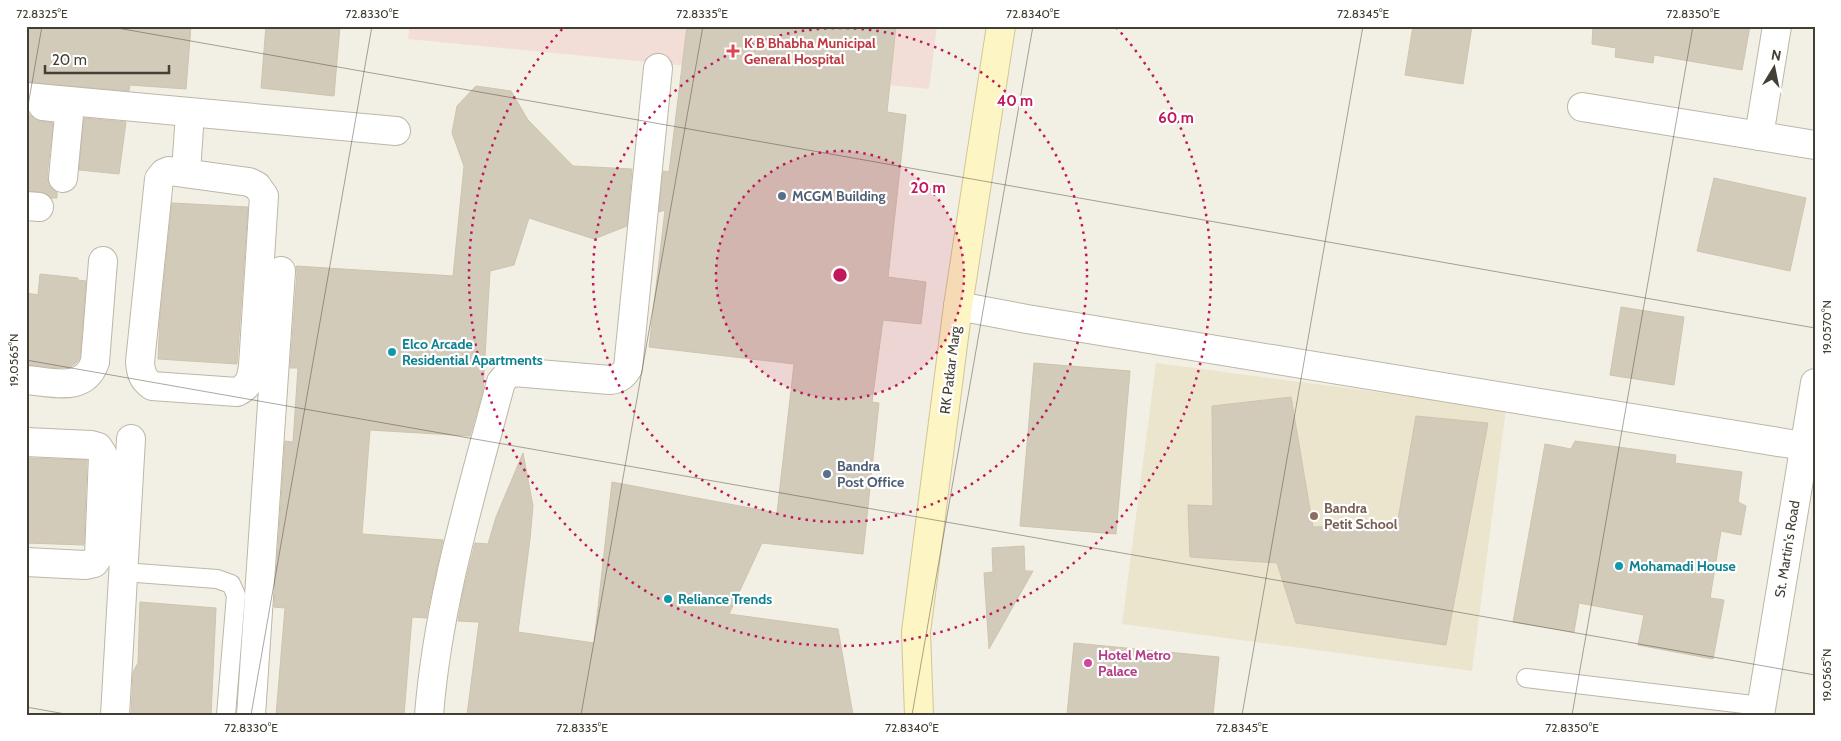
<svg xmlns="http://www.w3.org/2000/svg" width="1841" height="741" font-family="Cabin,sans-serif">
  <style>
    .education { fill: #ebe5ce }
    .medical { fill: #f3ded7 }
    .building { fill: #d3cbba; stroke: #cec4ad }
    .lines { fill: none; stroke-linecap: round; stroke-linejoin: round }
    .lane-casing { stroke: #bdb7a7; stroke-width: 20 }
    .street-casing { stroke: #bdb7a7; stroke-width: 30 }
    .secondary-casing { stroke: #d1c695; stroke-width: 30 }
    .lane { stroke: #fff; stroke-width: 18 }
    .street { stroke: #fff; stroke-width: 28 }
    .secondary { stroke: #fdf5c3; stroke-width: 28 }
    .ticks { fill: none; stroke: #443f34; stroke-width: 1; stroke-opacity: 0.45 }
    .ring { fill: none; stroke: #c2185b; stroke-width: 2.5; stroke-dasharray: 2.5 5 }
    .health-dot { fill: #e0444e; stroke: #fff; stroke-width: 2 }
    .service-dot { fill: #5c6f8a; stroke: #fff; stroke-width: 2 }
    .culture-dot { fill: #0f9aa8; stroke: #fff; stroke-width: 2 }
    .education-dot { fill: #8d6e63; stroke: #fff; stroke-width: 2 }
    .hotel-dot { fill: #d1479c; stroke: #fff; stroke-width: 2 }
    .labels { text-anchor: middle; stroke-width: 4.5; stroke-linejoin: round; paint-order: stroke }
    .health-label { font-size: 14px; font-weight: bold; fill: #be3a42; stroke: #fff; text-anchor: start }
    .service-label { font-size: 14px; font-weight: bold; fill: #4e5e75; stroke: #fff; text-anchor: start }
    .culture-label { font-size: 14px; font-weight: bold; fill: #0d838f; stroke: #fff; text-anchor: start }
    .street-label { font-size: 14px; fill: #443f34; stroke: #fff }
    .education-label { font-size: 14px; font-weight: bold; fill: #785e54; stroke: #fff; text-anchor: start }
    .hotel-label { font-size: 14px; font-weight: bold; fill: #b23c85; stroke: #fff; text-anchor: start }
    .centre { fill: #c2185b; stroke: #fff; stroke-width: 2.5 }
    .ring-label { font-size: 15px; text-anchor: middle; font-weight: bold; fill: #c2185b; stroke: #fff; stroke-width: 4.5; stroke-linejoin: round; paint-order: stroke }
    .neatline { fill: none; stroke: #443f34; stroke-width: 2 }
    .ticks-label { font-size: 12px; text-anchor: middle; fill: #443f34 }
  </style>
  <rect width="100%" height="100%" fill="#f2efe4"/>
  <!-- education -->
  <path class="education" d="M 1156,363 L 1506,409 L 1472,671 L 1122,624 Z"/>
  <!-- medical -->
  <path class="medical" d="M 410,26 L 937,26 L 929,89 L 408,39 Z"/>
  <!-- building -->
  <g class="building">
    <path d="M 26,26 L 191,26 L 186,89 L 130,85 L 129,91 L 26,82 Z"/>
    <path d="M 266,26 L 340,26 L 334,96 L 261,88 Z"/>
    <path d="M 687,26 L 896,26 L 887,112 L 906,115 L 888,277 L 926,282 L 921,324 L 883,320 L 872,402 L 879,403 L 863,554 L 762,543 L 729,614 L 838,629 L 853,715 L 467,715 L 479,622 L 458,621 L 463,592 L 475,543 L 488,544 L 496,517 L 523,453 L 533,506 L 530,539 L 518,632 L 594,643 L 612,482 L 777,513 L 794,364 L 649,347 L 665,210 L 659,212 L 663,171 L 669,172 Z"/>
    <path d="M 1413,26 L 1472,26 L 1463,84 L 1405,75 Z"/>
    <path d="M 1593,26 L 1750,26 L 1742,70 L 1654,55 L 1653,63 L 1615,57 L 1616,48 L 1592,44 Z"/>
    <path d="M 476,86 L 511,91 L 528,120 L 573,166 L 632,169 L 627,226 L 594,239 L 529,218 L 514,265 L 490,271 L 483,390 L 470,436 L 370,430 L 362,534 L 443,540 L 426,618 L 412,617 L 404,715 L 276,715 L 285,608 L 274,607 L 285,441 L 293,442 L 298,368 L 290,368 L 297,272 L 296,266 L 453,276 L 464,166 L 452,133 L 457,106 Z"/>
    <path d="M 26,113 L 41,121 L 53,123 L 47,177 L 49,185 L 57,192 L 57,198 L 51,198 L 47,194 L 41,192 L 26,191 Z"/>
    <path d="M 84,118 L 126,122 L 119,174 L 79,170 Z"/>
    <path d="M 1714,178 L 1806,198 L 1790,271 L 1697,251 Z"/>
    <path d="M 172,203 L 248,207 L 237,364 L 158,359 L 160,318 Z"/>
    <path d="M 40,274 L 78,278 L 78,280 L 86,281 L 80,358 L 77,362 L 71,367 L 58,368 L 26,365 L 26,293 L 38,295 Z"/>
    <path d="M 1621,307 L 1684,317 L 1674,385 L 1610,375 Z"/>
    <path d="M 1034,363 L 1130,371 L 1116,534 L 1020,526 Z"/>
    <path d="M 1291,397 L 1313,527 L 1397,525 L 1416,416 L 1488,423 L 1446,645 L 1296,623 L 1277,563 L 1190,557 L 1188,505 L 1213,506 L 1212,406 Z"/>
    <path d="M 1575,441 L 1676,455 L 1675,463 L 1742,472 L 1738,502 L 1746,506 L 1741,535 L 1721,531 L 1710,598 L 1724,600 L 1713,659 L 1638,645 L 1644,615 L 1579,603 L 1574,632 L 1513,622 L 1545,444 L 1571,449 Z"/>
    <path d="M 26,458 L 87,460 L 84,545 L 26,543 Z"/>
    <path d="M 1024,546 L 1025,571 L 1033,571 L 989,649 L 984,573 L 993,572 L 992,548 Z"/>
    <path d="M 140,602 L 216,608 L 211,715 L 131,715 L 133,672 L 138,663 Z"/>
    <path d="M 1074,643 L 1219,657 L 1213,715 L 1067,715 Z"/>
  </g>
  <g class="lines">
    <!-- lane casing -->
    <g class="lane-casing">
      <g id="lane">
        <path d="M 123,572 L 217,579 L 231,584 L 236,595 L 226,715"/>
        <path d="M 1526,678 L 1761,706"/>
      </g>
    </g>
    <!-- street casing -->
    <g class="street-casing">
      <g id="street">
        <path d="M 26,97 L 396,131"/>
        <path d="M 43,106 L 69,109 L 69,115 L 63,178"/>
        <path d="M 1582,107 L 1815,145"/>
        <path d="M 1759,136 L 1777,26"/>
        <path d="M 169,171 L 249,182 L 257,186 L 264,196 L 253,366 C 251,380 249,386 237,392 L 152,386 C 143,379 141,374 140,362 L 159,179 L 164,173 Z"/>
        <path d="M 186,172 L 190,113"/>
        <path d="M 26,206 L 39,207"/>
        <path d="M 958,306 L 1027,319 L 1803,446"/>
        <path d="M 26,380 C 53,382 84,393 95,362 L 103,261"/>
        <path d="M 26,442 L 91,445 L 98,447 L 103,455 L 99,556 L 94,563 L 85,565 L 26,562"/>
        <path d="M 115,715 L 131,439"/>
        <path d="M 251,715 L 281,271"/>
        <path d="M 429,715 C 438,601 472,492 501,382 L 507,375 L 514,372 L 610,380 C 619,379 623,376 628,368 L 658,68"/>
        <path d="M 1760,715 L 1815,383"/>
      </g>
    </g>
    <!-- secondary casing -->
    <g class="secondary-casing">
      <path id="secondary" d="M 919,715 L 916,632 L 958,306 L 1001,26"/>
    </g>
    <!-- lane -->
    <use href="#lane" class="lane"/>
    <!-- street -->
    <use href="#street" class="street"/>
    <!-- secondary -->
    <use href="#secondary" class="secondary"/>
  </g>
  <!-- ticks -->
  <path class="ticks" d="M 106,26 L 1815,328M 26,117 L 42,26M 26,360 L 1815,675M 26,707 L 71,715M 251,715 L 372,26M 581,715 L 703,26M 912,715 L 1033,26M 1242,715 L 1363,26M 1572,715 L 1693,26"/>
  <!-- distance rings -->
  <circle cx="840" cy="275" r="124" fill="#c2185b" fill-opacity=".12"/>
  <g class="ring">
    <circle cx="840" cy="275" r="124"/>
    <circle cx="840" cy="275" r="247"/>
    <path d="M1116 27A371 371 0 1 1 564 27"/>
  </g>
  <!-- markers -->
  <path class="health-dot" d="M730.5 43.5h5v5h5v5h-5v5h-5v-5h-5v-5h5z"/>
  <g class="service-dot">
    <circle cx="782" cy="196" r="5"/>
    <circle cx="827" cy="474" r="5"/>
  </g>
  <g class="culture-dot">
    <circle cx="392" cy="352" r="5"/>
    <circle cx="1619" cy="566" r="5"/>
    <circle cx="668" cy="599" r="5"/>
  </g>
  <circle class="education-dot" cx="1314" cy="516" r="5"/>
  <circle class="hotel-dot" cx="1088" cy="663" r="5"/>
  <g class="labels">
    <!-- health labels -->
    <g class="health-label">
      <text x="744" y="48">K B Bhabha Municipal<tspan x="744" dy="16">General Hospital</tspan></text>
    </g>
    <!-- service labels -->
    <g class="service-label">
      <text x="792" y="201">MCGM Building</text>
      <text x="837" y="471">Bandra<tspan x="837" dy="16">Post Office</tspan></text>
    </g>
    <!-- culture labels -->
    <g class="culture-label">
      <text x="402" y="349">Elco Arcade<tspan x="402" dy="16">Residential Apartments</tspan></text>
      <text x="1629" y="571">Mohamadi House</text>
      <text x="678" y="604">Reliance Trends</text>
    </g>
    <!-- street labels -->
    <g class="street-label">
      <text transform="translate(950 370) rotate(-83)" y="5">RK Patkar Marg</text>
      <text transform="translate(1787 549) rotate(-81)" y="5">St. Martin's Road</text>
    </g>
    <!-- education labels -->
    <g class="education-label">
      <text x="1324" y="513">Bandra<tspan x="1324" dy="16">Petit School</tspan></text>
    </g>
    <!-- hotel labels -->
    <g class="hotel-label">
      <text x="1098" y="660">Hotel Metro<tspan x="1098" dy="16">Palace</tspan></text>
    </g>
  </g>
  <circle cx="840" cy="275" r="8" class="centre"/>
  <g class="ring-label">
    <text x="1015" y="106">40 m</text>
    <text x="1176" y="123">60 m</text>
    <text x="928" y="193">20 m</text>
  </g>
  <!-- border -->
  <rect width="1841" height="741" fill="none" stroke="#ffffff" stroke-width="55"/>
  <!-- north arrow -->
  <g transform="translate(1774 68) rotate(10)" stroke="#ffffff" stroke-width="4" paint-order="stroke">
  <path d="M0-4L9 19L0 12L-9 19Z" fill="#443f34"/>
  <text y="-8" font-size="14" font-weight="bold" text-anchor="middle" fill="#443f34">N</text>
  </g>
  <!-- scale -->
  <path d="M45 65v8h124v-8" fill="none" stroke="#443f34" stroke-width="2.5"/>
  <text x="52" y="65" font-size="15" fill="#443f34" stroke="#ffffff" stroke-width="4" paint-order="stroke">20 m</text>
  <rect x="28" y="28" width="1786" height="686" class="neatline"/>
  <g class="ticks-label">
    <text x="42" y="18">72.8325°E</text>
    <text x="372" y="18">72.8330°E</text>
    <text x="702" y="18">72.8335°E</text>
    <text x="1033" y="18">72.8340°E</text>
    <text x="1363" y="18">72.8345°E</text>
    <text x="1693" y="18">72.8350°E</text>
    <text transform="translate(1827 327) rotate(-90)" y="4">19.0570°N</text>
    <text transform="translate(14 360) rotate(-90)" y="4">19.0565°N</text>
    <text transform="translate(1827 675) rotate(-90)" y="4">19.0565°N</text>
    <text x="251" y="732">72.8330°E</text>
    <text x="582" y="732">72.8335°E</text>
    <text x="912" y="732">72.8340°E</text>
    <text x="1242" y="732">72.8345°E</text>
    <text x="1572" y="732">72.8350°E</text>
  </g>
</svg>
